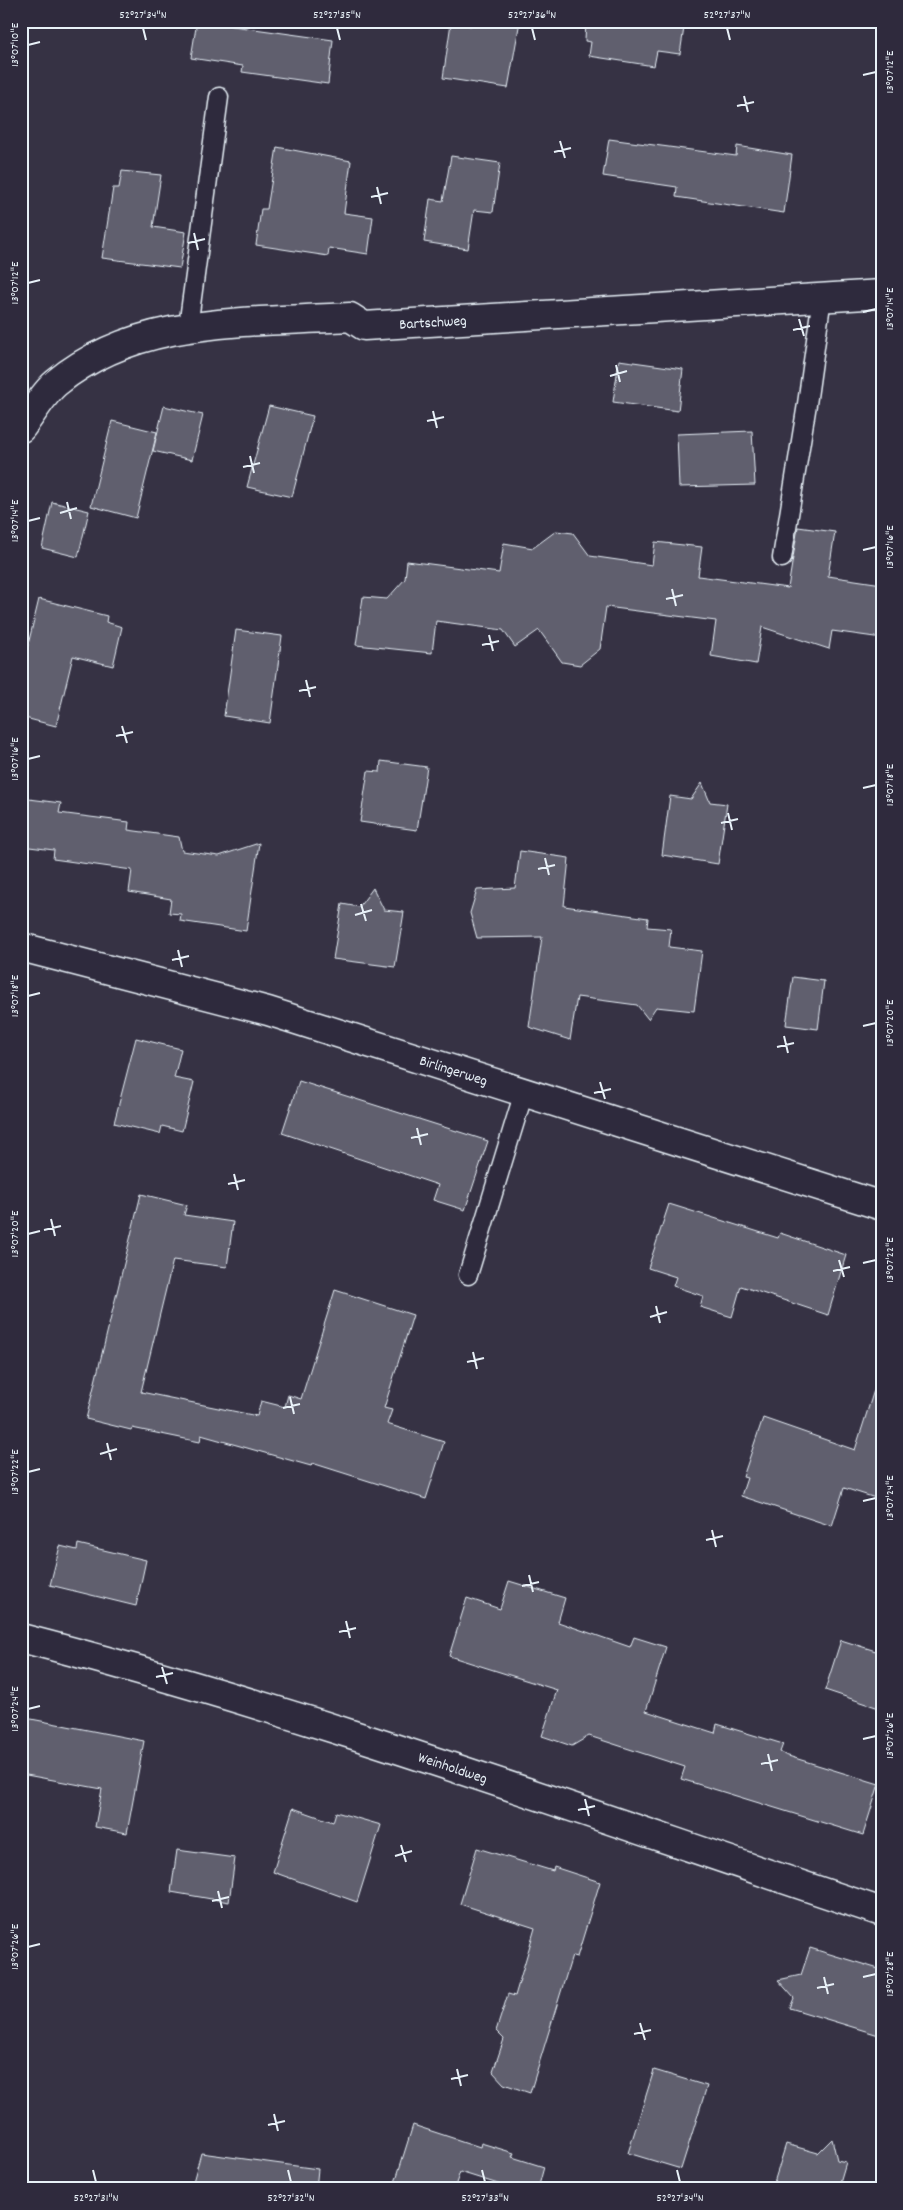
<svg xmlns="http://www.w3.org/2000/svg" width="903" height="2210" font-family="Dekko,sans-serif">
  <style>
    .building { fill: #605e6e; stroke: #e8f1f8 }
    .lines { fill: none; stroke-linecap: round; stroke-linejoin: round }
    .service-casing { stroke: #e8f1f8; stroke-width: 21 }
    .minor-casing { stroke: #e8f1f8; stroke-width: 31 }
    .service { stroke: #2f2a3d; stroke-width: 18 }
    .minor { stroke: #2f2a3d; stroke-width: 28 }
    .ticks { fill: none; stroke: #e8f1f8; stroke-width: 2 }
    .labels { text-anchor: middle; stroke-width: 4; stroke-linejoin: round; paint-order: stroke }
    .street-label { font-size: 15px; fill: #e8f1f8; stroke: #2f2a3d }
    .neatline { fill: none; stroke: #e8f1f8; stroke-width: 2 }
    .ticks-label { font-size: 12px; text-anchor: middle; fill: #e8f1f8 }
  </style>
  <rect width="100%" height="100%" fill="#363244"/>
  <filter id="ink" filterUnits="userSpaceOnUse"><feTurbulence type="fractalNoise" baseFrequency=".02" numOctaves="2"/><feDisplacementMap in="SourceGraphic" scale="10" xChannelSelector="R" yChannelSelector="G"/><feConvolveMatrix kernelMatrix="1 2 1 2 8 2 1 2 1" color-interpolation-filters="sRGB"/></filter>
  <g filter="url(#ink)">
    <!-- building -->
    <g class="building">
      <path d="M 197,21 L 333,40 L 328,84 L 242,72 L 243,66 L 191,58 Z"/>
      <path d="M 472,21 L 520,21 L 508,88 L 443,78 L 451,23 L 471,26 Z"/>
      <path d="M 586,21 L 685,21 L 680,54 L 657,51 L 654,66 L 589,56 L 591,42 L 585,41 Z"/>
      <path d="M 609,139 L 736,156 L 737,146 L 792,155 L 784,213 L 676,197 L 677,187 L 603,176 Z"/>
      <path d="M 277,147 L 351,161 L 344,213 L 373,217 L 368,254 L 329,248 L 328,256 L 256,245 L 261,209 L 267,209 Z"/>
      <path d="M 451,156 L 500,163 L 493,212 L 474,210 L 468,249 L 424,242 L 430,199 L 443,201 Z"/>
      <path d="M 122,171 L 161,175 L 153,227 L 186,232 L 180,268 L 102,258 L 113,188 L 119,188 Z"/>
      <path d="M 619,360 L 683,369 L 678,411 L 613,402 Z"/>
      <path d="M 164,406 L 203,415 L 192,460 L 153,451 Z"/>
      <path d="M 269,406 L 313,416 L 292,497 L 247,487 Z"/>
      <path d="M 112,421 L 157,432 L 136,518 L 91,506 Z"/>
      <path d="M 752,431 L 755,485 L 679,487 L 677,434 Z"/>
      <path d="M 52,502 L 89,511 L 78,557 L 42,548 Z"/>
      <path d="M 798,527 L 835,532 L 828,576 L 882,584 L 882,638 L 832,631 L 829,649 L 762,627 L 756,664 L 711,656 L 716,621 L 606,607 L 600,649 L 580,665 L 562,662 L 539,630 L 515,647 L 503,630 L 436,621 L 432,653 L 356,645 L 363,597 L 387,599 L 405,579 L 407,561 L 499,573 L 504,543 L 533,548 L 556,531 L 573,533 L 590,556 L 652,565 L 655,542 L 702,547 L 698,576 L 788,588 Z"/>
      <path d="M 39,599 L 107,616 L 106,622 L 122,627 L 113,666 L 73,656 L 56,726 L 21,717 L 21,674 Z"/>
      <path d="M 236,630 L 282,636 L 270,723 L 224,716 Z"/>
      <path d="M 381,761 L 427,767 L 417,830 L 360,822 L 368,771 L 380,772 Z"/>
      <path d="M 702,783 L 710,802 L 727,804 L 718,864 L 662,855 L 670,796 L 691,799 Z"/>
      <path d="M 21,798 L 61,803 L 59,813 L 129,822 L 128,830 L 179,837 L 182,851 L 219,856 L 259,843 L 246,931 L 180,921 L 181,914 L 169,913 L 171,899 L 129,892 L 132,870 L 53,859 L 54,850 L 21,846 Z"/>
      <path d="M 520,851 L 569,858 L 564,906 L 648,918 L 647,927 L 671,929 L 669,947 L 702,951 L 694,1011 L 656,1007 L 648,1019 L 637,1005 L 577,997 L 570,1040 L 529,1027 L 542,937 L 477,938 L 470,913 L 477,890 L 515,888 Z"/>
      <path d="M 373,888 L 384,910 L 404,912 L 395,967 L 333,959 L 342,904 L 359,907 Z"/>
      <path d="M 793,977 L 824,981 L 818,1029 L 786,1025 Z"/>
      <path d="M 136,1038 L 181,1049 L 174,1078 L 194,1082 L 182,1131 L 162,1126 L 160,1134 L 114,1123 Z"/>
      <path d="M 299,1081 L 488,1141 L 465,1210 L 433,1200 L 438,1185 L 282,1133 Z"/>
      <path d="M 141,1194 L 187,1205 L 184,1215 L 233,1222 L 227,1267 L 173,1260 L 141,1392 L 257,1416 L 261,1401 L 285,1407 L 288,1395 L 301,1399 L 335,1290 L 413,1315 L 384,1408 L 392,1410 L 387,1424 L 444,1442 L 426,1499 L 312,1463 L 311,1466 L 201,1435 L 200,1442 L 132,1428 L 131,1430 L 86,1419 Z"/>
      <path d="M 669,1204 L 778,1238 L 780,1233 L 846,1255 L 828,1315 L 741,1286 L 732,1317 L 700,1307 L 703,1296 L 673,1286 L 676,1277 L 648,1268 Z"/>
      <path d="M 875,1387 L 882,1388 L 882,1500 L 844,1488 L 832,1526 L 741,1496 L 747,1478 L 743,1477 L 763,1418 L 855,1450 Z"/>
      <path d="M 78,1544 L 146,1560 L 136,1606 L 50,1585 L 60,1546 L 77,1550 Z"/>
      <path d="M 509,1581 L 565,1598 L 558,1622 L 630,1647 L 634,1637 L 666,1647 L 646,1711 L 715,1733 L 717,1724 L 783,1744 L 780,1752 L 785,1755 L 879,1784 L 863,1835 L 681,1779 L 685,1767 L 589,1736 L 572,1746 L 542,1736 L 557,1690 L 449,1656 L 467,1598 L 500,1609 Z"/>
      <path d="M 841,1640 L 882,1653 L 882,1709 L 825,1690 Z"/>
      <path d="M 21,1717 L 144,1741 L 127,1833 L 95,1827 L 102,1789 L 21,1774 Z"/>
      <path d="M 293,1808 L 333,1822 L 336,1812 L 381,1825 L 357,1902 L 273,1872 Z"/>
      <path d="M 477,1848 L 553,1871 L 554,1867 L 600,1882 L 577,1957 L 572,1956 L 530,2093 L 504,2084 L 493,2072 L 504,2039 L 496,2031 L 508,1994 L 515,1996 L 535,1928 L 460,1904 Z"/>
      <path d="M 177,1850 L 235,1858 L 229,1902 L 171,1892 Z"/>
      <path d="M 810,1948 L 882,1970 L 882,2036 L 790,2008 L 794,1998 L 778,1980 L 801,1975 Z"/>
      <path d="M 654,2070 L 707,2086 L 681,2169 L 628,2153 Z"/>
      <path d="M 413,2125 L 480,2147 L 481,2143 L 514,2153 L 512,2157 L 544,2167 L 538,2189 L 514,2189 L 460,2172 L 454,2189 L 393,2189 Z"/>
      <path d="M 832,2139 L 837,2160 L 846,2162 L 838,2189 L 772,2189 L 786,2144 L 818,2153 Z"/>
      <path d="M 201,2153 L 318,2169 L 316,2189 L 191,2189 Z"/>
    </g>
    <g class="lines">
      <!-- service casing -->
      <g class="service-casing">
        <g id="service">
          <path d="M 188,327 L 219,97"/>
          <path d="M 782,558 L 807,404 L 822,297"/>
          <path d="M 468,1275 L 524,1092"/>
        </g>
      </g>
      <!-- minor casing -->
      <g class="minor-casing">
        <g id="minor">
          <path id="s1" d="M 21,428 C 32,414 43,394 56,383 C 138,315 250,323 350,317 L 364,326 L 882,294"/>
          <path id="s2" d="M 21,947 L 268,1011 L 882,1206"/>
          <path id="s3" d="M 21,1638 C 313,1713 596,1817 882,1912"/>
        </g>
      </g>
      <!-- service -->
      <use href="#service" class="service"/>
      <!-- minor -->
      <use href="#minor" class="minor"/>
    </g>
  </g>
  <!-- ticks -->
  <path class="ticks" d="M 143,28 L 146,40M 337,28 L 340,40M 532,28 L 535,40M 727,28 L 730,40M 28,45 L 40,42M 863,75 L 876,72M 744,96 L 748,112M 737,106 L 754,102M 560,141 L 565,158M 554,152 L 571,148M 377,187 L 381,204M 371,197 L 388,193M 194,233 L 198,250M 188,243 L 205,239M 28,283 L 40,280M 863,312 L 876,309M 799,319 L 804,336M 793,330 L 810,326M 616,365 L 620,382M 610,376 L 627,371M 433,411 L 437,428M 427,421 L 444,417M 250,456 L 254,473M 243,467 L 260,463M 67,502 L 71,519M 60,513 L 77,508M 28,521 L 40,518M 863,550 L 876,547M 672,589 L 676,606M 666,599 L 683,595M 489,635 L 493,651M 482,645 L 499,641M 306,680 L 310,697M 299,691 L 316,687M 122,726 L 127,743M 116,736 L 133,732M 28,759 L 40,756M 863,788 L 876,785M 728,813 L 732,830M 721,823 L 738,819M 545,858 L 549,875M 538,869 L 555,865M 361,904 L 366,921M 355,915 L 372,910M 178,950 L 182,967M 172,960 L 189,956M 28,996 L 40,993M 863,1026 L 876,1023M 784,1036 L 788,1053M 777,1047 L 794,1043M 600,1082 L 605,1099M 594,1093 L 611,1089M 417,1128 L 421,1145M 411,1138 L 428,1134M 234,1174 L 238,1190M 228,1184 L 245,1180M 51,1219 L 55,1236M 44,1230 L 61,1226M 28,1234 L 40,1231M 839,1260 L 844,1277M 863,1263 L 876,1260M 833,1271 L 850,1267M 656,1306 L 660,1323M 650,1317 L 667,1312M 473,1352 L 477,1369M 467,1362 L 484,1358M 290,1397 L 294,1414M 283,1408 L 300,1404M 107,1443 L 111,1460M 100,1454 L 117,1449M 28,1472 L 40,1469M 863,1501 L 876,1498M 712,1530 L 716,1547M 706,1540 L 723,1536M 529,1575 L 533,1592M 522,1586 L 539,1582M 346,1621 L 350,1638M 339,1632 L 356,1628M 162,1667 L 167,1684M 156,1677 L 173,1673M 28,1709 L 40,1706M 863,1739 L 876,1736M 768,1754 L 772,1771M 761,1764 L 778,1760M 585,1799 L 589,1816M 578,1810 L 595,1806M 401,1845 L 406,1862M 395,1856 L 412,1851M 218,1891 L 222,1908M 212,1901 L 229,1897M 28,1947 L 40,1944M 824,1977 L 828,1994M 863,1977 L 876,1974M 817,1988 L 834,1984M 640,2023 L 645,2040M 634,2034 L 651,2030M 457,2069 L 461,2086M 451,2079 L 468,2075M 274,2114 L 278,2131M 268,2125 L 285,2121M 93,2170 L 96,2182M 288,2170 L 291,2182M 482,2170 L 485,2182M 677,2170 L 680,2182"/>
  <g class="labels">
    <!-- street labels -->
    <g class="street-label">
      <text dy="5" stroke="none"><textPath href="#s1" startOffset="450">Bartschweg</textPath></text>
      <text dy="5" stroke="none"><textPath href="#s2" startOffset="450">Birlingerweg</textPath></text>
      <text dy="5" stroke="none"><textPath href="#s3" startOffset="451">Weinholdweg</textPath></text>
    </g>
  </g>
  <!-- margin -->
  <rect width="903" height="2210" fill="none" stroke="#2f2a3d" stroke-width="55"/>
  <rect x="28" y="28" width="848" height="2154" class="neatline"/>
  <g class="ticks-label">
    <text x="143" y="18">52°27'34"N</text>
    <text x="337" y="18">52°27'35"N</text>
    <text x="532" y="18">52°27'36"N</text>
    <text x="727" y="18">52°27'37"N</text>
    <text transform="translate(14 45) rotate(-90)" y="4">13°07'10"E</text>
    <text transform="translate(889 72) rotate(-90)" y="4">13°07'12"E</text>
    <text transform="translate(14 283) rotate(-90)" y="4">13°07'12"E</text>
    <text transform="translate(889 309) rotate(-90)" y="4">13°07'14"E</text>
    <text transform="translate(14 521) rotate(-90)" y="4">13°07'14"E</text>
    <text transform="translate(889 547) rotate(-90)" y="4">13°07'16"E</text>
    <text transform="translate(14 759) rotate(-90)" y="4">13°07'16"E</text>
    <text transform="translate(889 785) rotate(-90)" y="4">13°07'18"E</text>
    <text transform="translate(14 996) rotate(-90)" y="4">13°07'18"E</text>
    <text transform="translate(889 1023) rotate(-90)" y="4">13°07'20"E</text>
    <text transform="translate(14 1234) rotate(-90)" y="4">13°07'20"E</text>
    <text transform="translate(889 1260) rotate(-90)" y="4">13°07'22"E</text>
    <text transform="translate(14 1472) rotate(-90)" y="4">13°07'22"E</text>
    <text transform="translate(889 1498) rotate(-90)" y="4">13°07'24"E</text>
    <text transform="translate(14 1709) rotate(-90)" y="4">13°07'24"E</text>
    <text transform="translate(889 1736) rotate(-90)" y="4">13°07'26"E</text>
    <text transform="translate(14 1947) rotate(-90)" y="4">13°07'26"E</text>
    <text transform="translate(889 1974) rotate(-90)" y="4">13°07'28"E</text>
    <text x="96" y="2201">52°27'31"N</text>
    <text x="291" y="2201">52°27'32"N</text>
    <text x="485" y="2201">52°27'33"N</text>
    <text x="680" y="2201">52°27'34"N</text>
  </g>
</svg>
